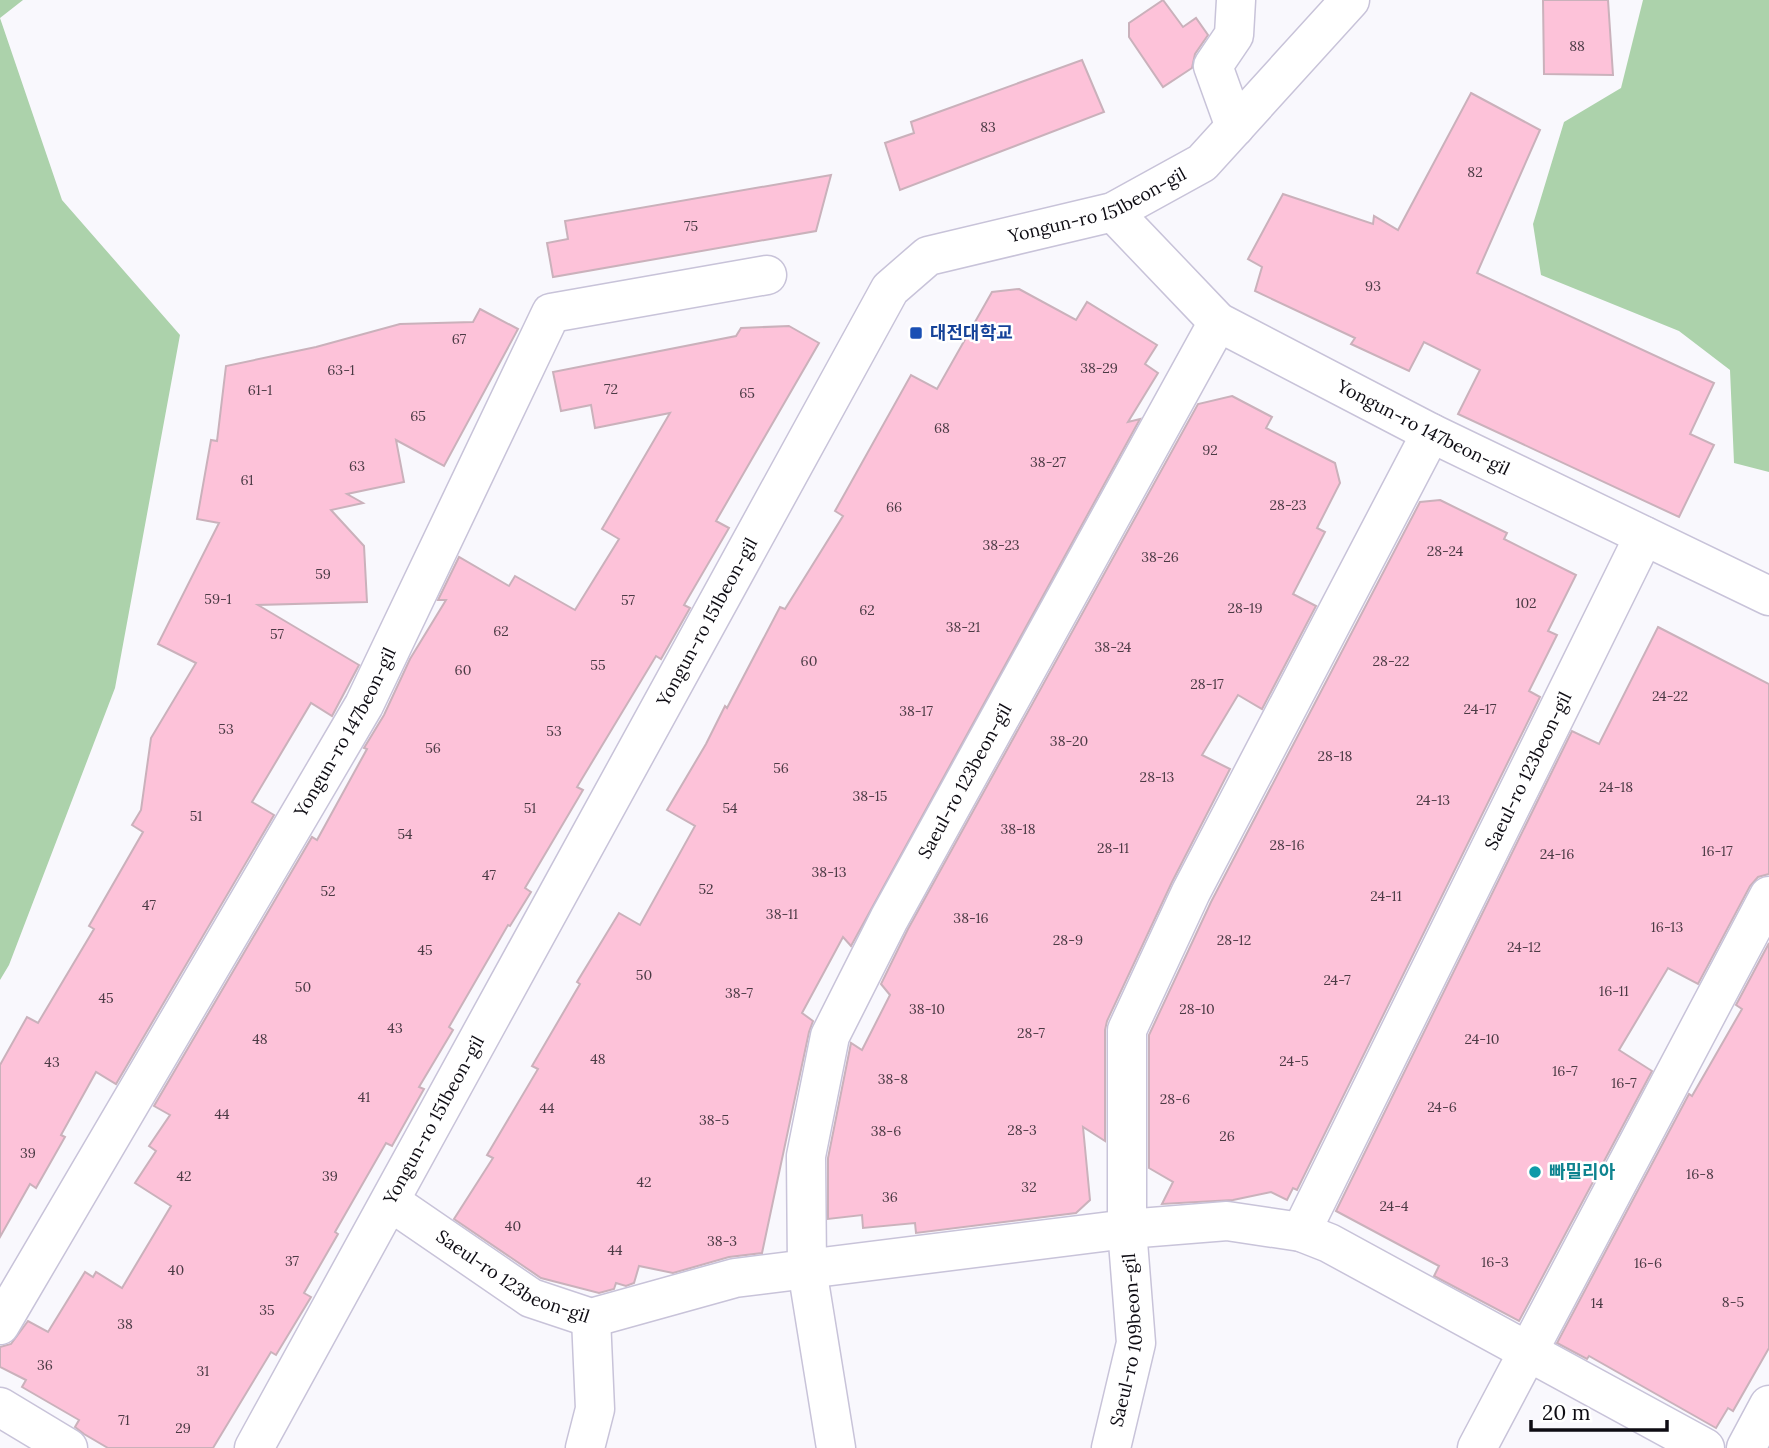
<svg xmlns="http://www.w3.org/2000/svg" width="1769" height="1448" font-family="Lora,'Noto Sans KR',serif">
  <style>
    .green { fill: #acd2ab }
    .building { fill: #fdc2d9; stroke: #cab1bb; stroke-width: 2 }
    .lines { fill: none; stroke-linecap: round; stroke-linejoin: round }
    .minor-casing { stroke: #c8c3d9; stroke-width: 41 }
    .minor { stroke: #fff; stroke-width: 38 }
    .transit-dot { fill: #1a4fb4; stroke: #fff; stroke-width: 2.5 }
    .culture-dot { fill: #0f9aa8; stroke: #fff; stroke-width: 2.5 }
    .labels { text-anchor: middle; stroke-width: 5; stroke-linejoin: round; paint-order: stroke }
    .number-label { font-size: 14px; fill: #4a3a44 }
    .street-label { font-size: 18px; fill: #0e0c13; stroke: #fff }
    .transit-label { font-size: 18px; font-weight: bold; fill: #164399; stroke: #fff; text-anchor: start }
    .culture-label { font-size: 18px; font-weight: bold; fill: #0d838f; stroke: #fff; text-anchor: start }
  </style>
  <rect width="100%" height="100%" fill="#f9f8fd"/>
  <!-- green -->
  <g class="green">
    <path d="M 0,0 L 23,0 L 0,18 L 62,200 L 180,335 L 115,688 L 9,965 L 0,980 Z"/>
    <path d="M 1643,0 L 1769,0 L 1769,472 L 1734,463 L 1730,370 L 1679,331 L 1541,275 L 1533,224 L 1564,122 L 1621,88 Z"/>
  </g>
  <!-- building -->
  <g class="building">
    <path d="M 1163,0 L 1183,27 L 1196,18 L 1208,35 L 1195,54 L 1192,68 L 1163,87 L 1129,37 L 1129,23 Z"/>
    <path d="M 1543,0 L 1608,0 L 1613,75 L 1544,74 Z"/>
    <path d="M 1082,60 L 1104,112 L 900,190 L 885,143 L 914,133 L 911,122 Z"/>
    <path d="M 1471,93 L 1540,130 L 1477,273 L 1714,383 L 1690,434 L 1714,445 L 1679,517 L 1458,414 L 1480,370 L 1424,342 L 1409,371 L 1351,344 L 1355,338 L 1255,291 L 1262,267 L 1248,259 L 1283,194 L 1373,224 L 1374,216 L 1398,230 Z"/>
    <path d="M 831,175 L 816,231 L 553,277 L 547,243 L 568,239 L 565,221 Z"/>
    <path d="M 1019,289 L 1076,320 L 1087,302 L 1157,345 L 1145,364 L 1158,373 L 1128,422 L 1140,419 L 851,946 L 843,937 L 802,1013 L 813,1021 L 809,1032 L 762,1253 L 729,1257 L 673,1273 L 639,1266 L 634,1283 L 626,1286 L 616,1283 L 614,1289 L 599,1293 L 541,1278 L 454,1219 L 493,1158 L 487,1155 L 538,1069 L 532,1066 L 580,984 L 577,982 L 619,913 L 640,925 L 695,826 L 667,810 L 706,744 L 725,706 L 727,708 L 780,607 L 785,609 L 843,516 L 835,511 L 911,375 L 937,389 L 992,292 Z"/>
    <path d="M 480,309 L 518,329 L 444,466 L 396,440 L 404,482 L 347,494 L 363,503 L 331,510 L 364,546 L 367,602 L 258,605 L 359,665 L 332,716 L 311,703 L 252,802 L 274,815 L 116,1084 L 96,1072 L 61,1135 L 65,1137 L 36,1188 L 30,1184 L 0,1237 L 0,1065 L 27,1017 L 38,1023 L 94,929 L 89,926 L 143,832 L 132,825 L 141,810 L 151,738 L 196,663 L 158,644 L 219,523 L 197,519 L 211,440 L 217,441 L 226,366 L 316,347 L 400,324 L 473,322 Z"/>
    <path d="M 789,326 L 819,343 L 716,521 L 729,528 L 684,605 L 690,608 L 661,659 L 656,656 L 577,787 L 583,790 L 525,888 L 531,892 L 510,926 L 508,925 L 449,1027 L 453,1030 L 419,1087 L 424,1089 L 392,1146 L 386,1143 L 335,1232 L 338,1234 L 304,1293 L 311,1297 L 276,1355 L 271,1352 L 213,1448 L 108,1448 L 84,1434 L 75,1427 L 79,1420 L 22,1387 L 26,1380 L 0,1367 L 0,1347 L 11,1344 L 28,1321 L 48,1332 L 85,1272 L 93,1277 L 96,1272 L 122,1288 L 171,1206 L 135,1183 L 156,1151 L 149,1146 L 170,1115 L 154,1106 L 312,837 L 317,840 L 367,749 L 364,748 L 384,715 L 410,659 L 446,600 L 438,600 L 459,557 L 509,586 L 515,576 L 575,610 L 619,539 L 602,529 L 670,413 L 595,428 L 591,405 L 561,411 L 553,372 L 736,336 L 741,328 Z"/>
    <path d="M 1232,396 L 1272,417 L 1266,428 L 1335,463 L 1340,483 L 1317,528 L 1325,532 L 1293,594 L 1316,606 L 1262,709 L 1238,695 L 1202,755 L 1230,769 L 1172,882 L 1107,1021 L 1105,1030 L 1105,1141 L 1083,1127 L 1090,1200 L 1076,1213 L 916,1233 L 915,1223 L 863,1228 L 862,1215 L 828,1219 L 828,1158 L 851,1043 L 862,1050 L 890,995 L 881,984 L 908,929 L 1198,404 Z"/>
    <path d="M 1440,500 L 1507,533 L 1504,539 L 1576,575 L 1548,631 L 1557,635 L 1529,691 L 1540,697 L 1297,1190 L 1293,1188 L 1287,1200 L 1271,1192 L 1233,1200 L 1162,1204 L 1173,1182 L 1149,1168 L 1149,1035 L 1211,902 L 1420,502 Z"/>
    <path d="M 1658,627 L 1769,684 L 1769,874 L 1758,877 L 1750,886 L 1698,984 L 1668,968 L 1619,1050 L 1652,1071 L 1519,1321 L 1434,1276 L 1439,1266 L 1336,1211 L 1572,731 L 1599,744 Z"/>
    <path d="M 1769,943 L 1769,1348 L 1733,1411 L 1728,1408 L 1716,1428 L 1589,1356 L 1587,1359 L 1557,1343 L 1689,1094 L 1692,1096 L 1742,1009 L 1736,1005 Z"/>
  </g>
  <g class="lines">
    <!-- minor casing -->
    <g class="minor-casing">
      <g id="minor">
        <path d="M 1235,127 L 1213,66 L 1234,35 L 1236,0"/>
        <path id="s1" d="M 1113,212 L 1218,322 L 1431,433 L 1769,596"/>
        <path id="s2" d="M 391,1202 L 531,1298 L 591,1318 L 735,1278 L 1127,1229 L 1227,1221 L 1301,1232 L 1329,1243 L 1705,1448"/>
        <path id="s3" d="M 1301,1232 L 1644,536"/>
        <path id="s4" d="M 0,1325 L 364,705 L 551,313 L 767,275"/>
        <path d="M 0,1407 L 68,1448"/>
        <path id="s5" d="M 254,1448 L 890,289 L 928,256 L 1113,212 L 1202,163 L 1350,0"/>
        <path d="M 585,1448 L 595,1409 L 591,1318"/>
        <path id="s6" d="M 836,1448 L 807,1269 L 806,1156 L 830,1036 L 889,919 L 1218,322"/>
        <path id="s7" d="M 1111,1448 L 1136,1343 L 1127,1229 L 1127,1030 L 1191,892 L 1431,433"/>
        <path d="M 1477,1448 L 1769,896"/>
        <path d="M 1746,1448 L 1769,1405"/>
      </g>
    </g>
    <!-- minor -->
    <use href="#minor" class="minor"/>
  </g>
  <!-- markers -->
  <rect class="transit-dot" x="909" y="326" width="14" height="14" rx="3.5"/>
  <circle class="culture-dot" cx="1535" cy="1172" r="7"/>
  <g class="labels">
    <!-- number labels -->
    <g class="number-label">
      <text x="1577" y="51">88</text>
      <text x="988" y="132">83</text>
      <text x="1475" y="177">82</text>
      <text x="691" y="231">75</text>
      <text x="1373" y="291">93</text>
      <text x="459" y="344">67</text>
      <text x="1099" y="373">38-29</text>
      <text x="341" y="375">63-1</text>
      <text x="611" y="394">72</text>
      <text x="260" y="395">61-1</text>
      <text x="747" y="398">65</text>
      <text x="418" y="421">65</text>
      <text x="942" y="433">68</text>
      <text x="1210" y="455">92</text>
      <text x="1048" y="467">38-27</text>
      <text x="357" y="471">63</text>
      <text x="247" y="485">61</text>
      <text x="1288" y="510">28-23</text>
      <text x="894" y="512">66</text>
      <text x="1001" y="550">38-23</text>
      <text x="1445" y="556">28-24</text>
      <text x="1160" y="562">38-26</text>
      <text x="323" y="579">59</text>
      <text x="218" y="604">59-1</text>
      <text x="628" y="605">57</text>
      <text x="1526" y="608">102</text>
      <text x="1245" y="613">28-19</text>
      <text x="867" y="615">62</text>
      <text x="963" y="632">38-21</text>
      <text x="501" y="636">62</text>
      <text x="277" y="639">57</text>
      <text x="1113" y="652">38-24</text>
      <text x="809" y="666">60</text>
      <text x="1391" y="666">28-22</text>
      <text x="598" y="670">55</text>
      <text x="463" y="675">60</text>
      <text x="1207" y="689">28-17</text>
      <text x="1670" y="701">24-22</text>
      <text x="1480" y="714">24-17</text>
      <text x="916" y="716">38-17</text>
      <text x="226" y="734">53</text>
      <text x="554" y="736">53</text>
      <text x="1069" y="746">38-20</text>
      <text x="433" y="753">56</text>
      <text x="1335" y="761">28-18</text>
      <text x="781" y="773">56</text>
      <text x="1157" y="782">28-13</text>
      <text x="1616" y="792">24-18</text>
      <text x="870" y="801">38-15</text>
      <text x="1433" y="805">24-13</text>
      <text x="530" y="813">51</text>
      <text x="730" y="813">54</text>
      <text x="196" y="821">51</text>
      <text x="1018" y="834">38-18</text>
      <text x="405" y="839">54</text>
      <text x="1287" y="850">28-16</text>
      <text x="1113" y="853">28-11</text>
      <text x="1717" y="856">16-17</text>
      <text x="1557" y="859">24-16</text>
      <text x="829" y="877">38-13</text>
      <text x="489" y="880">47</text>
      <text x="706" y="894">52</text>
      <text x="328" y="896">52</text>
      <text x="1386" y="901">24-11</text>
      <text x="149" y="910">47</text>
      <text x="782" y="919">38-11</text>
      <text x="971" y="923">38-16</text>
      <text x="1667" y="932">16-13</text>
      <text x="1068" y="945">28-9</text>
      <text x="1234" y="945">28-12</text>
      <text x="1524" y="952">24-12</text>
      <text x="425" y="955">45</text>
      <text x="644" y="980">50</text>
      <text x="1337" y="985">24-7</text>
      <text x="303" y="992">50</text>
      <text x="1614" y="996">16-11</text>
      <text x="739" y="998">38-7</text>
      <text x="106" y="1003">45</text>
      <text x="927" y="1014">38-10</text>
      <text x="1197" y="1014">28-10</text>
      <text x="395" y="1033">43</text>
      <text x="1031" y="1038">28-7</text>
      <text x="260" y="1044">48</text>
      <text x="1482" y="1044">24-10</text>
      <text x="598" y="1064">48</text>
      <text x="1294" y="1066">24-5</text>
      <text x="52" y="1067">43</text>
      <text x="1565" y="1076">16-7</text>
      <text x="893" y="1084">38-8</text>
      <text x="1624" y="1088">16-7</text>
      <text x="364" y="1102">41</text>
      <text x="1175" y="1104">28-6</text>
      <text x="1442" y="1112">24-6</text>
      <text x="547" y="1113">44</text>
      <text x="222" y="1119">44</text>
      <text x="714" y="1125">38-5</text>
      <text x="1022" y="1135">28-3</text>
      <text x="886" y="1136">38-6</text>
      <text x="1227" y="1141">26</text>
      <text x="28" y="1158">39</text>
      <text x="1700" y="1179">16-8</text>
      <text x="184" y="1181">42</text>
      <text x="330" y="1181">39</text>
      <text x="644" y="1187">42</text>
      <text x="1029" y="1192">32</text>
      <text x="890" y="1202">36</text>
      <text x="1394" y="1211">24-4</text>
      <text x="513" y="1231">40</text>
      <text x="722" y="1246">38-3</text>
      <text x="615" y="1255">44</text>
      <text x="292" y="1266">37</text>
      <text x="1495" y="1267">16-3</text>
      <text x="1648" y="1268">16-6</text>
      <text x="176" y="1275">40</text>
      <text x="1733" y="1307">8-5</text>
      <text x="1597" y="1308">14</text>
      <text x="267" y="1315">35</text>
      <text x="125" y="1329">38</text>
      <text x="45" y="1370">36</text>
      <text x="203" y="1376">31</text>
      <text x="124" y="1425">71</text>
      <text x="183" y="1433">29</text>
    </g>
    <!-- street labels -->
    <g class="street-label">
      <text dy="6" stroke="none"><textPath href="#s5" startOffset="1550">Yongun-ro 151beon-gil</textPath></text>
      <text dy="6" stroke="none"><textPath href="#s1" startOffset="383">Yongun-ro 147beon-gil</textPath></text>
      <text dy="6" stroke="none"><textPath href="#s5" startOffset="942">Yongun-ro 151beon-gil</textPath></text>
      <text dy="6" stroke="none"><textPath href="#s4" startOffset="686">Yongun-ro 147beon-gil</textPath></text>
      <text dy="6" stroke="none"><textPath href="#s3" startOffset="514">Saeul-ro 123beon-gil</textPath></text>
      <text dy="6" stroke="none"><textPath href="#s6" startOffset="705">Saeul-ro 123beon-gil</textPath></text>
      <text dy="6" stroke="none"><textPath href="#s5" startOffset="374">Yongun-ro 151beon-gil</textPath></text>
      <text dy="6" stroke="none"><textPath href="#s2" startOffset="144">Saeul-ro 123beon-gil</textPath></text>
      <text dy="6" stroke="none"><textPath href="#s7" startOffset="110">Saeul-ro 109beon-gil</textPath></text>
    </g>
    <!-- transit labels -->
    <g class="transit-label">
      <text x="930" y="339">대전대학교</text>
    </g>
    <!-- culture labels -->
    <g class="culture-label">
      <text x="1549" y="1178">빠밀리아</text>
    </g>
  </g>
  <!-- scale -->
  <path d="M1531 1420v10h136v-10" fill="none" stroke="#0e0c13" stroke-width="3.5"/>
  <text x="1542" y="1420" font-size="21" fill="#0e0c13" stroke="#ffffff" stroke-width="5" paint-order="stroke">20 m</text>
</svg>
